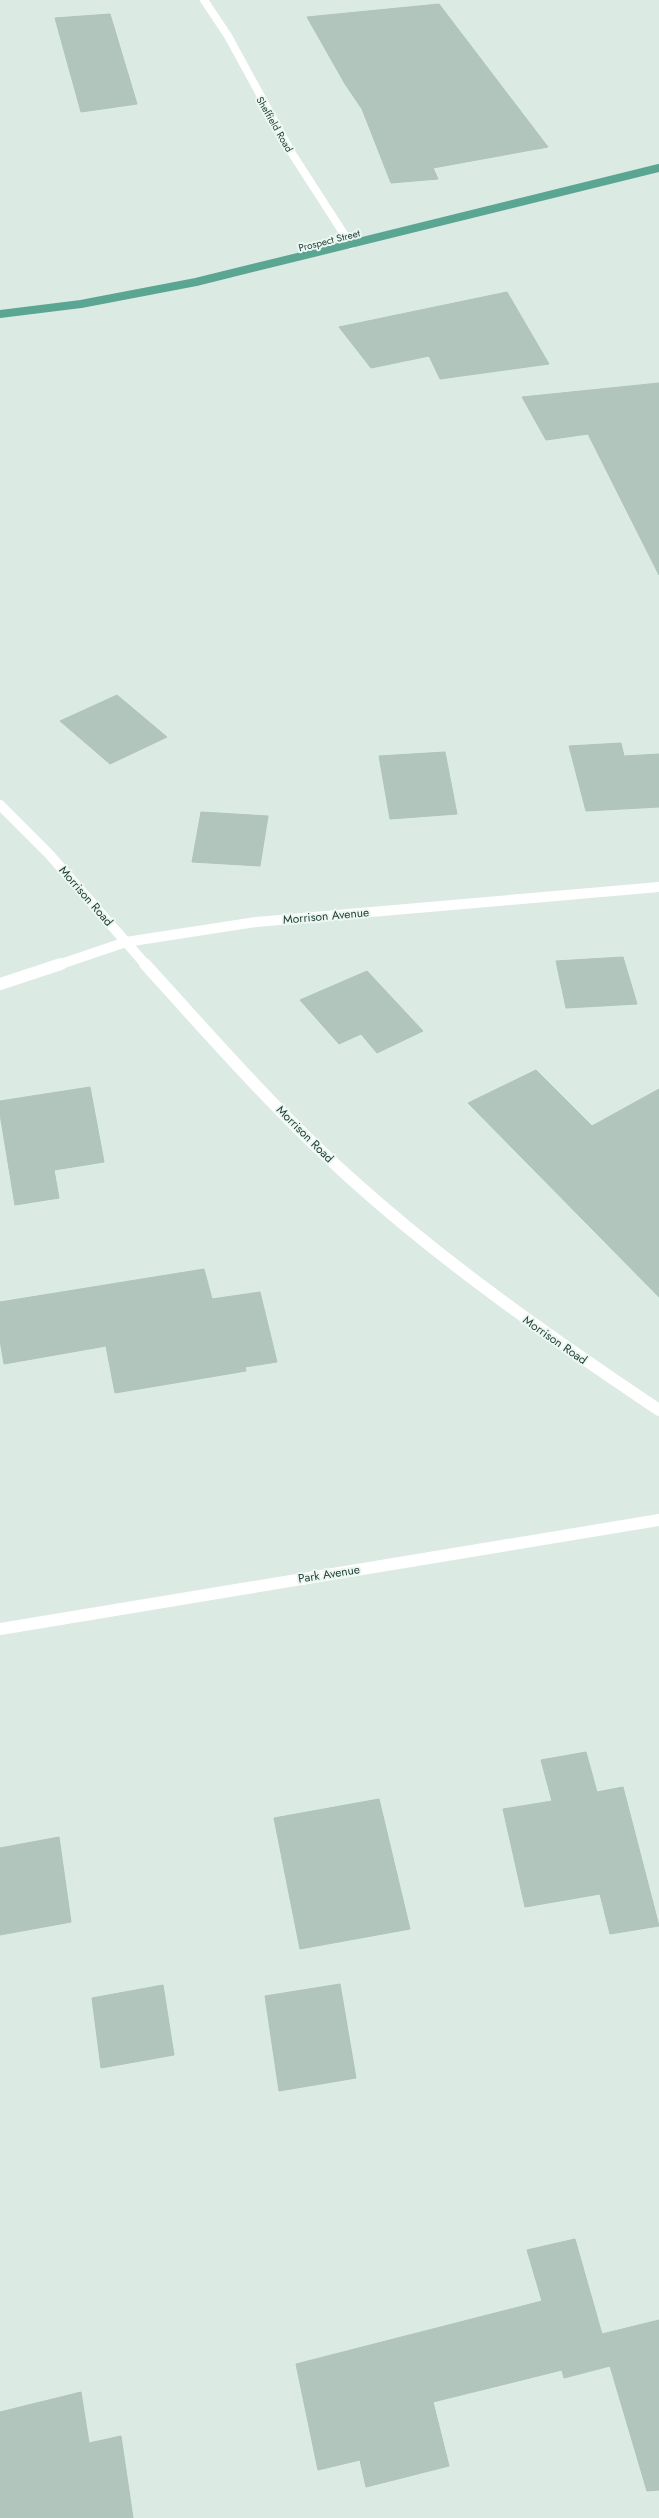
<svg xmlns="http://www.w3.org/2000/svg" width="659" height="2518" font-family="Jost,sans-serif">
  <style>
    .building { fill: #b1c5bd; stroke: #aec5bb }
    .lines { fill: none; stroke-linecap: round; stroke-linejoin: round }
    .minor-far2 { stroke: #fff; stroke-width: 8 }
    .minor-far1 { stroke: #fff; stroke-width: 10 }
    .minor { stroke: #fff; stroke-width: 12 }
    .major { stroke: #5ba693; stroke-width: 8 }
    .labels { text-anchor: middle; stroke-width: 4; stroke-linejoin: round; paint-order: stroke }
    .far-street-label { font-size: 10px; fill: #1c3b33; stroke: #ecf7f2 }
    .street-label { font-size: 12px; fill: #1c3b33; stroke: #ecf7f2 }
  </style>
  <rect width="100%" height="100%" fill="#dceae4"/>
  <!-- building -->
  <g class="building">
    <path d="M 439,4 L 548,147 L 433,168 L 438,179 L 391,183 L 362,109 L 345,84 L 307,17 Z"/>
    <path d="M 110,14 L 137,104 L 81,112 L 55,18 Z"/>
    <path d="M 507,292 L 549,364 L 440,379 L 429,356 L 371,368 L 339,327 Z"/>
    <path d="M 659,383 L 659,575 L 588,434 L 546,440 L 522,397 Z"/>
    <path d="M 117,695 L 167,737 L 110,764 L 60,721 Z"/>
    <path d="M 621,743 L 624,756 L 659,754 L 659,807 L 586,811 L 569,746 Z"/>
    <path d="M 445,752 L 457,814 L 390,819 L 379,756 Z"/>
    <path d="M 201,812 L 268,816 L 260,866 L 192,862 Z"/>
    <path d="M 623,957 L 637,1004 L 566,1008 L 556,961 Z"/>
    <path d="M 367,971 L 423,1031 L 377,1053 L 361,1034 L 339,1044 L 300,1000 Z"/>
    <path d="M 536,1070 L 592,1126 L 659,1089 L 659,1297 L 468,1103 Z"/>
    <path d="M 90,1087 L 104,1162 L 54,1170 L 59,1198 L 15,1205 L 0,1114 L 0,1101 Z"/>
    <path d="M 204,1269 L 212,1299 L 260,1292 L 277,1362 L 245,1367 L 246,1371 L 115,1393 L 106,1346 L 4,1364 L 0,1340 L 0,1302 Z"/>
    <path d="M 586,1752 L 597,1792 L 623,1787 L 659,1926 L 610,1934 L 600,1894 L 525,1907 L 503,1809 L 552,1801 L 541,1760 Z"/>
    <path d="M 379,1799 L 410,1929 L 300,1949 L 274,1818 Z"/>
    <path d="M 59,1837 L 71,1922 L 0,1935 L 0,1848 Z"/>
    <path d="M 340,1984 L 356,2078 L 279,2091 L 265,1996 Z"/>
    <path d="M 163,1985 L 174,2055 L 101,2068 L 92,1998 Z"/>
    <path d="M 575,2239 L 602,2334 L 659,2320 L 659,2490 L 647,2491 L 610,2366 L 564,2378 L 562,2370 L 433,2402 L 449,2466 L 366,2487 L 360,2460 L 318,2470 L 296,2364 L 542,2301 L 527,2250 Z"/>
    <path d="M 81,2392 L 89,2443 L 121,2436 L 133,2518 L 0,2518 L 0,2412 Z"/>
  </g>
  <g class="lines">
    <!-- minor-far2 -->
    <path class="minor-far2" d="M 204,0 L 228,36 L 293,155 L 351,245"/>
    <!-- minor-far1 -->
    <g class="minor-far1">
      <path d="M 0,805 L 49,854 L 146,965"/>
      <path d="M 58,965 L 126,942 L 256,922 L 659,887"/>
    </g>
    <!-- minor -->
    <g class="minor">
      <path d="M 145,964 C 211,1037 276,1111 349,1177 C 445,1264 552,1338 659,1410"/>
      <path d="M 0,984 L 61,964"/>
      <path d="M 0,1629 L 659,1520"/>
    </g>
    <!-- major -->
    <path class="major" d="M 0,314 L 81,304 L 196,282 L 659,168"/>
  </g>
  <g class="labels">
    <!-- far-street labels -->
    <g class="far-street-label">
      <text transform="translate(275 124) rotate(60)" y="4">Sheffield Road</text>
      <text transform="translate(329 240) rotate(-14)" y="4">Prospect Street</text>
    </g>
    <!-- street labels -->
    <g class="street-label">
      <text transform="translate(86 896) rotate(49)" y="4">Morrison Road</text>
      <text transform="translate(326 916) rotate(-5)" y="4">Morrison Avenue</text>
      <text transform="translate(305 1134) rotate(45)" y="4">Morrison Road</text>
      <text transform="translate(555 1340) rotate(35)" y="4">Morrison Road</text>
      <text transform="translate(329 1574) rotate(-9)" y="4">Park Avenue</text>
    </g>
  </g>
</svg>
